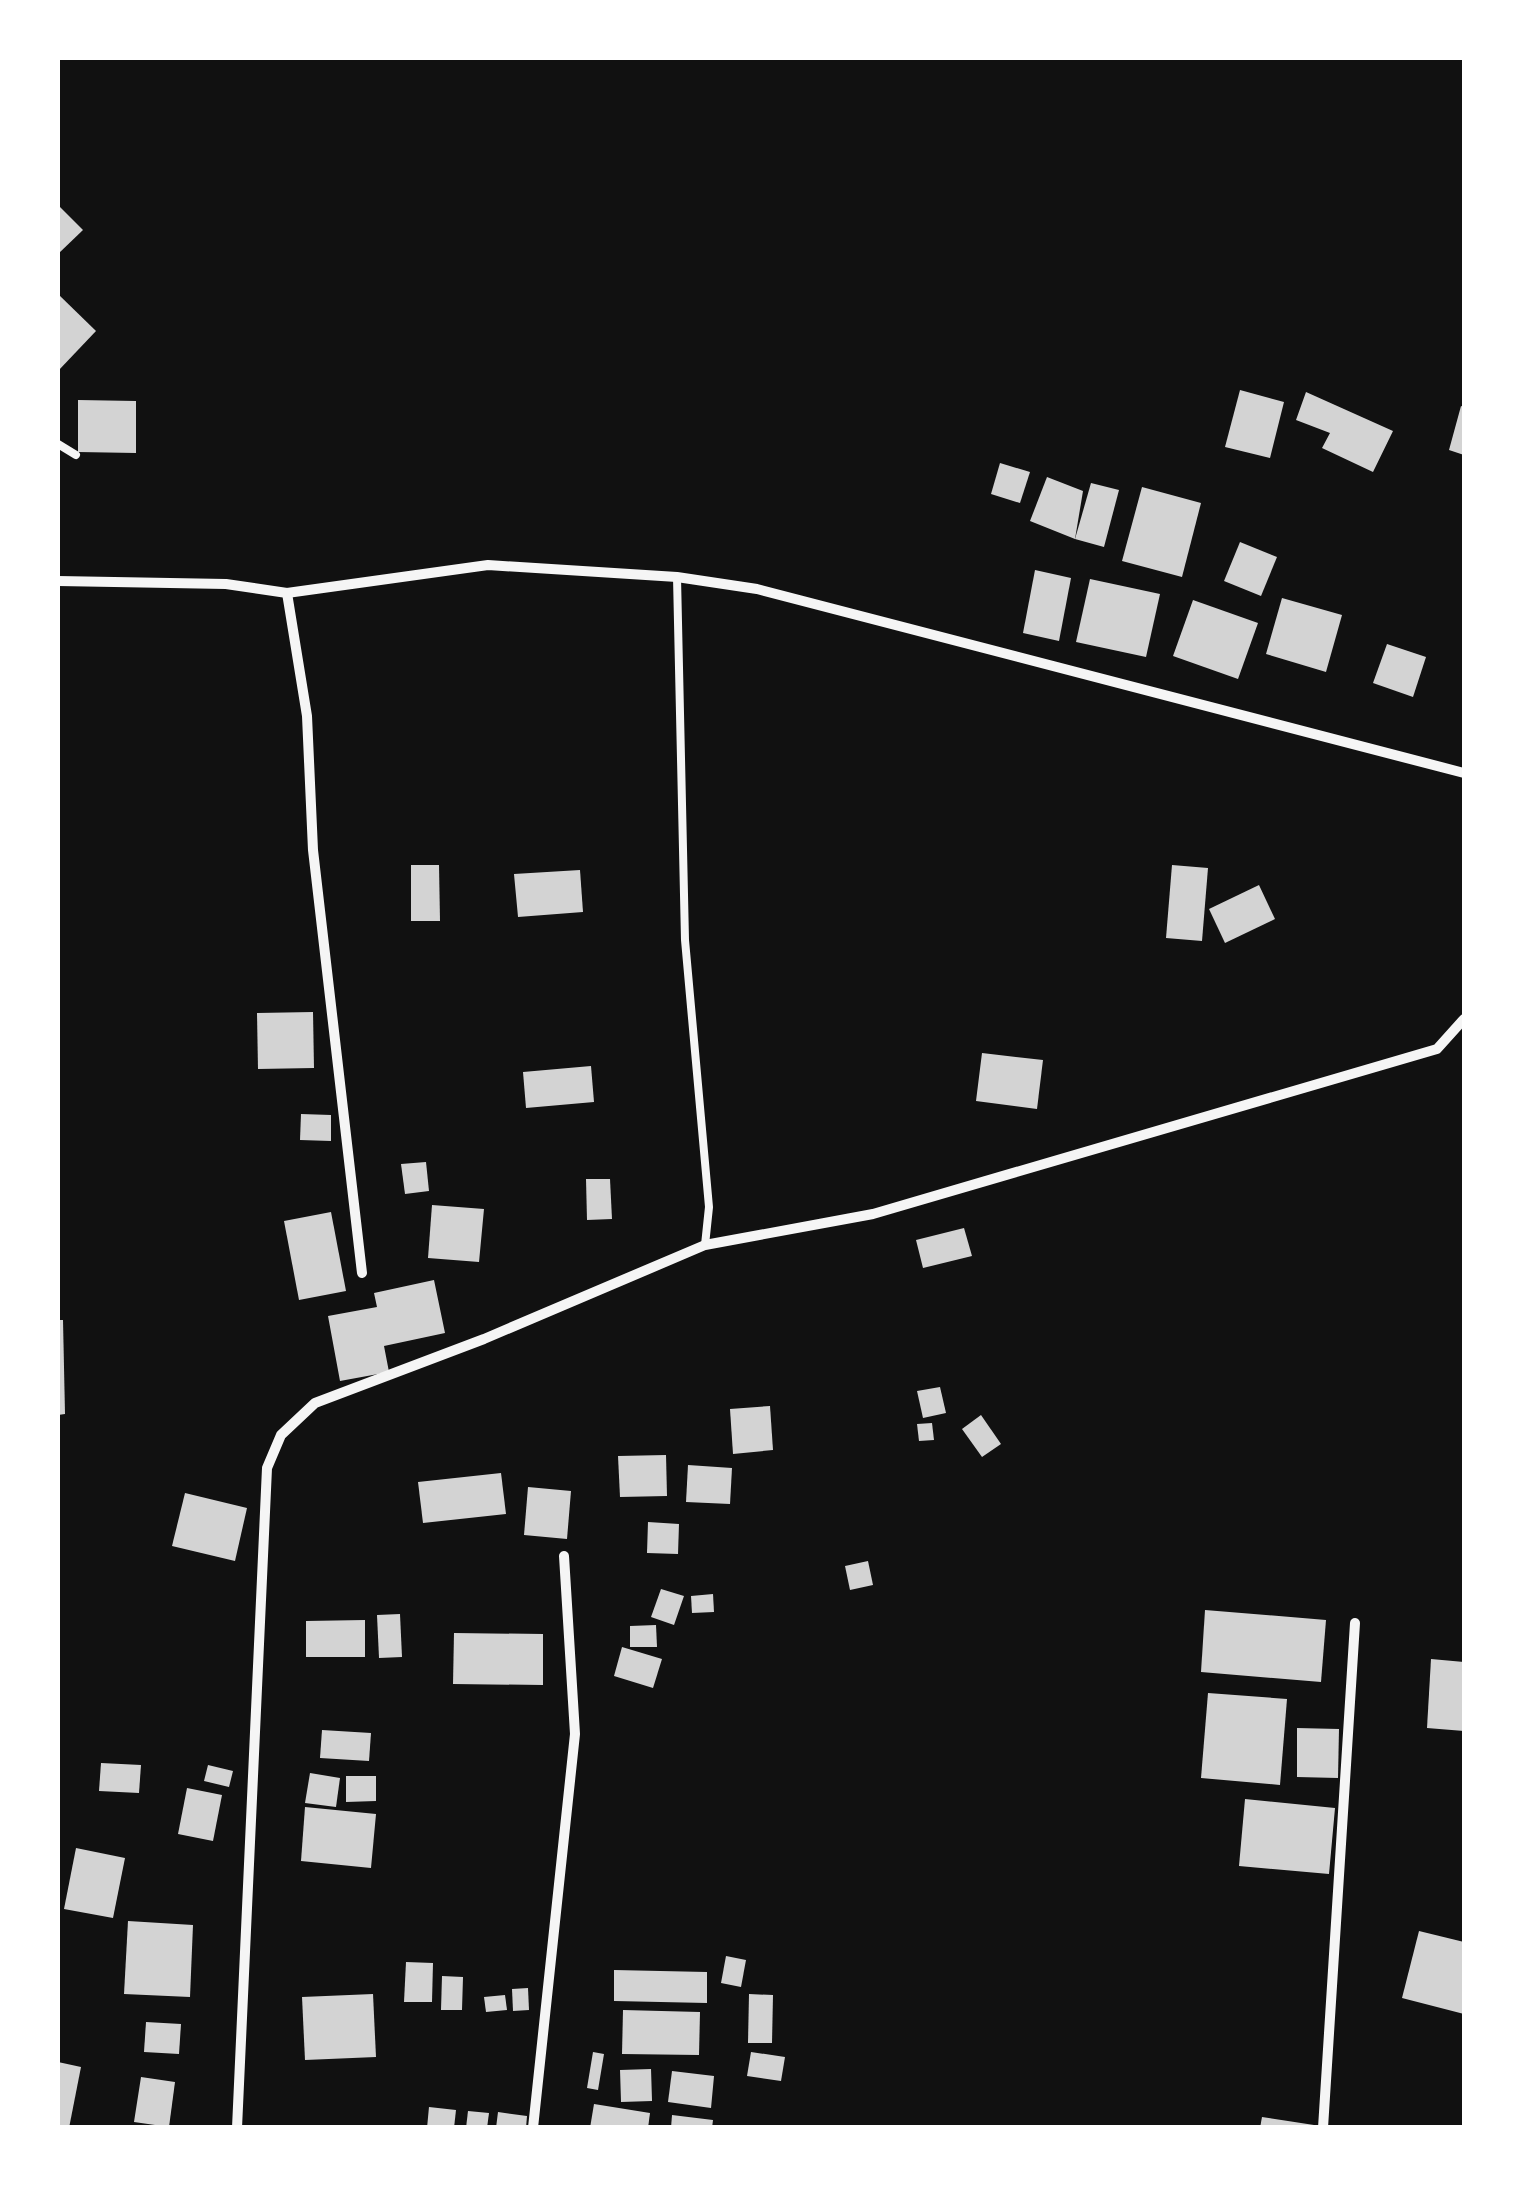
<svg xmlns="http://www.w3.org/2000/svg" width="1522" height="2185" font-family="Mulish,sans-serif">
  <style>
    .building { fill: #d3d3d3 }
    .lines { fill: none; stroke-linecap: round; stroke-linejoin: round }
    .service { stroke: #f5f5f5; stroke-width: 8 }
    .minor { stroke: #f5f5f5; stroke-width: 10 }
  </style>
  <rect width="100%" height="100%" fill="#111"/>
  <!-- building -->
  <g class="building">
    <path d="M 58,205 L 83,230 L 58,254 Z"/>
    <path d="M 58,294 L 96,331 L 58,371 Z"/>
    <path d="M 1240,390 L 1284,402 L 1270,458 L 1225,447 Z"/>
    <path d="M 1306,392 L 1393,431 L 1373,472 L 1322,448 L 1330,433 L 1296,420 Z"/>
    <path d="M 78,400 L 136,401 L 136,453 L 78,452 Z"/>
    <path d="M 1461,406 L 1464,407 L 1464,455 L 1449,450 Z"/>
    <path d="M 1000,463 L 1030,472 L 1020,503 L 991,494 Z"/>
    <path d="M 1047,477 L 1083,491 L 1075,539 L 1030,521 Z"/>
    <path d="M 1091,483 L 1119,490 L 1104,547 L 1075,539 Z"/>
    <path d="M 1142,487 L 1201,503 L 1182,577 L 1122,561 Z"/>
    <path d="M 1240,542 L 1277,557 L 1261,596 L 1224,581 Z"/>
    <path d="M 1035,570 L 1071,578 L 1059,641 L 1023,633 Z"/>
    <path d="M 1090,579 L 1160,594 L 1146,657 L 1076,642 Z"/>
    <path d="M 1282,598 L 1342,615 L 1326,672 L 1266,654 Z"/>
    <path d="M 1193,600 L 1258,623 L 1238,679 L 1173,656 Z"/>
    <path d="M 1387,644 L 1426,657 L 1413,697 L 1373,683 Z"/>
    <path d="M 411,865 L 439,865 L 440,921 L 411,921 Z"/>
    <path d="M 1172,865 L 1208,868 L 1202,941 L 1166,938 Z"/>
    <path d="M 580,870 L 583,912 L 518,917 L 514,874 Z"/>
    <path d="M 1259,885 L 1275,919 L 1225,943 L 1209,909 Z"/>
    <path d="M 313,1012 L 314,1068 L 258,1069 L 257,1013 Z"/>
    <path d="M 982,1053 L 1043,1060 L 1037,1109 L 976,1101 Z"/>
    <path d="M 591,1066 L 594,1102 L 526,1108 L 523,1072 Z"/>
    <path d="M 301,1114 L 331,1115 L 331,1141 L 300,1140 Z"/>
    <path d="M 426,1162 L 429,1191 L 405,1194 L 401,1164 Z"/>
    <path d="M 586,1179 L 610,1179 L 612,1219 L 587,1220 Z"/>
    <path d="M 432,1205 L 484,1209 L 479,1262 L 428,1258 Z"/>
    <path d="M 331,1212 L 346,1291 L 299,1300 L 284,1221 Z"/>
    <path d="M 964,1228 L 972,1256 L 923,1268 L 916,1240 Z"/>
    <path d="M 434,1280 L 445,1333 L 384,1346 L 389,1372 L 340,1381 L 328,1316 L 377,1307 L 374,1293 Z"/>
    <path d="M 58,1320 L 63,1320 L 65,1414 L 58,1415 Z"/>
    <path d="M 940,1387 L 946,1413 L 923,1418 L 917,1391 Z"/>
    <path d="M 770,1406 L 773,1450 L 733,1454 L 730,1409 Z"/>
    <path d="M 981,1415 L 1001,1444 L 982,1457 L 962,1429 Z"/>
    <path d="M 932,1423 L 934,1440 L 919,1441 L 917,1424 Z"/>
    <path d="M 666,1455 L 667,1496 L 620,1497 L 618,1456 Z"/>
    <path d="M 688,1465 L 732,1468 L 730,1504 L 686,1502 Z"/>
    <path d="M 501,1473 L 506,1514 L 423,1523 L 418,1482 Z"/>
    <path d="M 528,1487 L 571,1491 L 567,1539 L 524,1535 Z"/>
    <path d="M 185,1493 L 247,1508 L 235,1561 L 172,1546 Z"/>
    <path d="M 648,1522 L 679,1524 L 678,1554 L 647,1553 Z"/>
    <path d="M 868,1561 L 873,1585 L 850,1590 L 845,1566 Z"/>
    <path d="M 661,1589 L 684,1596 L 674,1625 L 651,1617 Z"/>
    <path d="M 713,1594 L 714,1612 L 692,1613 L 691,1596 Z"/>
    <path d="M 1205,1610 L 1326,1620 L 1321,1682 L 1201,1672 Z"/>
    <path d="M 400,1614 L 402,1657 L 379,1658 L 377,1615 Z"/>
    <path d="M 365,1620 L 365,1657 L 306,1657 L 306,1621 Z"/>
    <path d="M 656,1625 L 657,1647 L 630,1647 L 630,1626 Z"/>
    <path d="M 454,1633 L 543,1634 L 543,1685 L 453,1684 Z"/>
    <path d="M 622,1647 L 662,1659 L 653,1688 L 614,1676 Z"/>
    <path d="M 1431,1659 L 1464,1662 L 1464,1731 L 1427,1728 Z"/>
    <path d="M 1208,1693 L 1287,1699 L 1280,1785 L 1201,1778 Z"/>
    <path d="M 1297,1728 L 1339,1729 L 1338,1778 L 1297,1777 Z"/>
    <path d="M 322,1730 L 371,1733 L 369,1761 L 320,1758 Z"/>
    <path d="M 101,1763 L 141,1765 L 139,1793 L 99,1791 Z"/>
    <path d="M 208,1765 L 233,1771 L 229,1787 L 204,1781 Z"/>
    <path d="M 310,1773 L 340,1778 L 336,1807 L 305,1803 Z"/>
    <path d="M 346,1776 L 376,1776 L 376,1801 L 346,1802 Z"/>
    <path d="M 187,1788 L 222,1795 L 213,1841 L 178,1834 Z"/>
    <path d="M 1245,1799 L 1335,1808 L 1329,1874 L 1239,1866 Z"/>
    <path d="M 305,1807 L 376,1814 L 371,1868 L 301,1861 Z"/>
    <path d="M 76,1848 L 125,1858 L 113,1918 L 64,1909 Z"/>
    <path d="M 128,1921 L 193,1925 L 190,1997 L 124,1994 Z"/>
    <path d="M 1419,1931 L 1464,1942 L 1464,2014 L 1402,1998 Z"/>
    <path d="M 726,1956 L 746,1960 L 741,1987 L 721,1983 Z"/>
    <path d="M 406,1962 L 433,1963 L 432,2002 L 404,2002 Z"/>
    <path d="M 614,1970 L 707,1972 L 707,2003 L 614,2001 Z"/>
    <path d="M 442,1976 L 463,1977 L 462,2010 L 441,2010 Z"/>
    <path d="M 528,1988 L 529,2010 L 513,2011 L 512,1989 Z"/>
    <path d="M 373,1994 L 376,2057 L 305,2060 L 302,1997 Z"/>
    <path d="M 749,1994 L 773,1995 L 772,2043 L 748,2043 Z"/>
    <path d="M 505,1995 L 507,2010 L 486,2012 L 484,1997 Z"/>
    <path d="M 623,2010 L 700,2012 L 699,2055 L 622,2054 Z"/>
    <path d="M 146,2022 L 181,2024 L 179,2054 L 144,2052 Z"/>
    <path d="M 593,2052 L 604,2054 L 598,2090 L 587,2088 Z"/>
    <path d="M 751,2052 L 785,2057 L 781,2081 L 747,2076 Z"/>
    <path d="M 58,2062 L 81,2067 L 69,2128 L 58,2128 Z"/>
    <path d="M 651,2069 L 652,2101 L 621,2102 L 620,2070 Z"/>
    <path d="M 672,2071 L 714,2076 L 711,2108 L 668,2102 Z"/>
    <path d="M 141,2077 L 175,2082 L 169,2127 L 134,2122 Z"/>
    <path d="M 594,2104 L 650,2113 L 648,2128 L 590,2128 Z"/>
    <path d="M 429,2107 L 456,2110 L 454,2128 L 427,2128 Z"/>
    <path d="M 468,2111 L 489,2113 L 487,2128 L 466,2128 Z"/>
    <path d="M 498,2112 L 527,2116 L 526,2128 L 496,2128 Z"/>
    <path d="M 672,2115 L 713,2120 L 712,2128 L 671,2128 Z"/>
    <path d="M 1262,2117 L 1314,2125 L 1314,2128 L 1260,2128 Z"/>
  </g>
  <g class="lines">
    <!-- service -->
    <g class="service">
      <path d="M 58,444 L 76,455"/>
      <path d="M 677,577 L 685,940 L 709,1207 L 705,1245"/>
    </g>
    <!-- minor -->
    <g class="minor">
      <path d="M 58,581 L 226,584 L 287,593 L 307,716 L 313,850 L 362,1273"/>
      <path d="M 287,593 L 488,565 L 677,577 L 757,589 L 1464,773"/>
      <path d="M 237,2128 L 267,1468 L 281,1435 L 315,1403 L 484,1339 L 705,1245 L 873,1214 L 1437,1049 L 1464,1019"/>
      <path d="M 533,2128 L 575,1734 L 564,1556"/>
      <path d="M 1323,2128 L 1355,1623"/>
    </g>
  </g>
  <!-- border -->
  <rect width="1522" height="2185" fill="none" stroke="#ffffff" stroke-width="120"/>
</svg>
